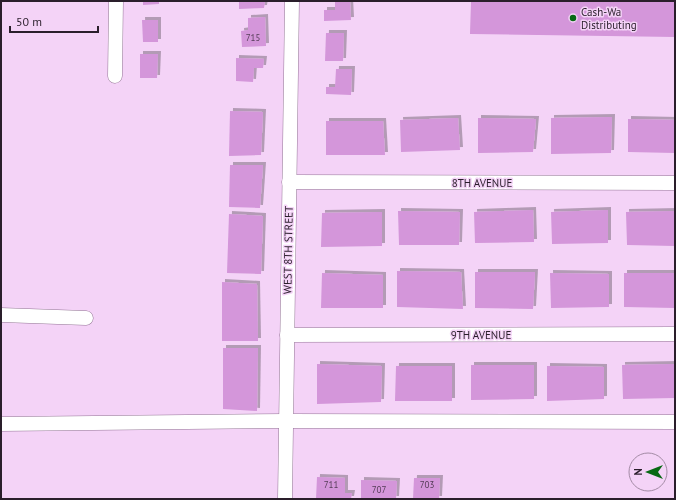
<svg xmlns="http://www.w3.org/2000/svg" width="676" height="500" font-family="'PT Sans',sans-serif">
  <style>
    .building { fill: #d496da; filter: url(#shadow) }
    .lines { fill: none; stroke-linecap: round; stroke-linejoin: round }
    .minor-casing { stroke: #937595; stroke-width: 15 }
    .minor { stroke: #fff; stroke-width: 14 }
    .poi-dot { fill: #076913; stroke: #f4d3f7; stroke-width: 1.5 }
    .labels { text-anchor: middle; stroke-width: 3; stroke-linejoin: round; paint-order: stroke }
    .number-label { font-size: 9px; fill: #543c57 }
    .poi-label { font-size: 11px; fill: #2a1e2b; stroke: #f4d3f7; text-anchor: start }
    .street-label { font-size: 11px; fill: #2a1e2b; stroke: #f4d3f7 }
  </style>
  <defs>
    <filter id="shadow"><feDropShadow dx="3" dy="-3" stdDeviation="0" flood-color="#0004"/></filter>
  </defs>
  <rect width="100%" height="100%" fill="#f4d3f7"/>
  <!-- building -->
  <g class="building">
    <path d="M 143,1 L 159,1 L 159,4 L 143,5 Z"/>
    <path d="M 239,1 L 265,1 L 264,8 L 239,9 Z"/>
    <path d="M 335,1 L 350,1 L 351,20 L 324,21 L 324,10 L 335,10 Z"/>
    <path d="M 471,1 L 675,1 L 675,37 L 470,34 Z"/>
    <path d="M 265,17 L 266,46 L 242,47 L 241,31 L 248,30 L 248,18 Z"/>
    <path d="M 142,20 L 158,20 L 158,42 L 143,42 Z"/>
    <path d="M 326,33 L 344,33 L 343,61 L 325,61 Z"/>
    <path d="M 140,54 L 158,54 L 157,78 L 140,78 Z"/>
    <path d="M 236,58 L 264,59 L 263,68 L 254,68 L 253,82 L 236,81 Z"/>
    <path d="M 336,69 L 352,69 L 351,95 L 326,94 L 326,87 L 335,87 Z"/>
    <path d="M 230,111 L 263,112 L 261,155 L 229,156 Z"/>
    <path d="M 612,117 L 611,153 L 551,154 L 551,118 Z"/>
    <path d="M 458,118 L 460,150 L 401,152 L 400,120 Z"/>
    <path d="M 478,118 L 536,119 L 533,152 L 478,153 Z"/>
    <path d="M 628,119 L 675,120 L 675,153 L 628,152 Z"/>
    <path d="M 326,121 L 383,121 L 385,155 L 326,155 Z"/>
    <path d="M 230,165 L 263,165 L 260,208 L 229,207 Z"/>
    <path d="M 533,210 L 534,242 L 475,243 L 474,212 Z"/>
    <path d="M 608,210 L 608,243 L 552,244 L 551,212 Z"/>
    <path d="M 398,211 L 460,212 L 459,245 L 399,245 Z"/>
    <path d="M 675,211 L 675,246 L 627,245 L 626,212 Z"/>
    <path d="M 382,212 L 382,246 L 321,247 L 322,213 Z"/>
    <path d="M 229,214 L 263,216 L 261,274 L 227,273 Z"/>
    <path d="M 397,271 L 461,272 L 463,309 L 397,307 Z"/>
    <path d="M 475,272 L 535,272 L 533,309 L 475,308 Z"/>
    <path d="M 322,273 L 383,275 L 383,308 L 321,308 Z"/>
    <path d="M 550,273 L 609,274 L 609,307 L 551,308 Z"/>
    <path d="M 624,273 L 675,273 L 675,308 L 624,307 Z"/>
    <path d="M 222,282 L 257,284 L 258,341 L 222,341 Z"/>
    <path d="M 223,348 L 258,348 L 257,411 L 223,409 Z"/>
    <path d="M 317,364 L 382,366 L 381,402 L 317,404 Z"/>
    <path d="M 675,364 L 675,398 L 623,399 L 622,365 Z"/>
    <path d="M 471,365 L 534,365 L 534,399 L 471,400 Z"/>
    <path d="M 396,366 L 452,366 L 452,401 L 395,401 Z"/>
    <path d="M 547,366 L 604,367 L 604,399 L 547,401 Z"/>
    <path d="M 317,477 L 345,478 L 345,493 L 352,493 L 351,499 L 316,499 Z"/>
    <path d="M 414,478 L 440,478 L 439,499 L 413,499 Z"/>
    <path d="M 361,480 L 397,481 L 396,499 L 361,499 Z"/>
  </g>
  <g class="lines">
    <!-- minor casing -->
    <g class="minor-casing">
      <g id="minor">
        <path d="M 115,76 L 116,1"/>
        <path d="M 289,182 L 675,183"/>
        <path d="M 1,315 L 86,318"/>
        <path d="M 287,335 L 675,334"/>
        <path d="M 1,424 L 286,421 L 675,422"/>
        <path d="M 285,499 L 292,1"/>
      </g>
    </g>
    <!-- minor -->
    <use href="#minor" class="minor"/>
  </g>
  <!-- markers -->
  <circle class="poi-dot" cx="573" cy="18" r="4"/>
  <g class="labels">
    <!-- number labels -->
    <g class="number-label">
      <text x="253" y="41">715</text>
      <text x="331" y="488">711</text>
      <text x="427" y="488">703</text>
      <text x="379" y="493">707</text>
    </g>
    <!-- poi labels -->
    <g class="poi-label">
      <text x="581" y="16">Cash-Wa<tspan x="581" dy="13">Distributing</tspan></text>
    </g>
    <!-- street labels -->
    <g class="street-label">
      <text x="482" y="187">8TH AVENUE</text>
      <text transform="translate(288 250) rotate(-89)" y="4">WEST 8TH STREET</text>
      <text x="481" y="339">9TH AVENUE</text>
    </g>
  </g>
  <!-- border -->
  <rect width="676" height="500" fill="none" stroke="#2a1e2b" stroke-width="4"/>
  <!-- north arrow -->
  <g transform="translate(648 472) rotate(270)"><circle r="19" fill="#f4d3f7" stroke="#a38ba5"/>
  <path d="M0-3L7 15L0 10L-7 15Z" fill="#076913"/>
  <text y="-6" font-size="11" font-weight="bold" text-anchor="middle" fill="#2a1e2b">N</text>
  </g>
  <!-- scale -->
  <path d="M10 26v6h88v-6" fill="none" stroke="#2a1e2b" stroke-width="2"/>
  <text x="16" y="26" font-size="12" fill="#2a1e2b" stroke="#f4d3f7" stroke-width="3" paint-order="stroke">50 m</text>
</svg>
